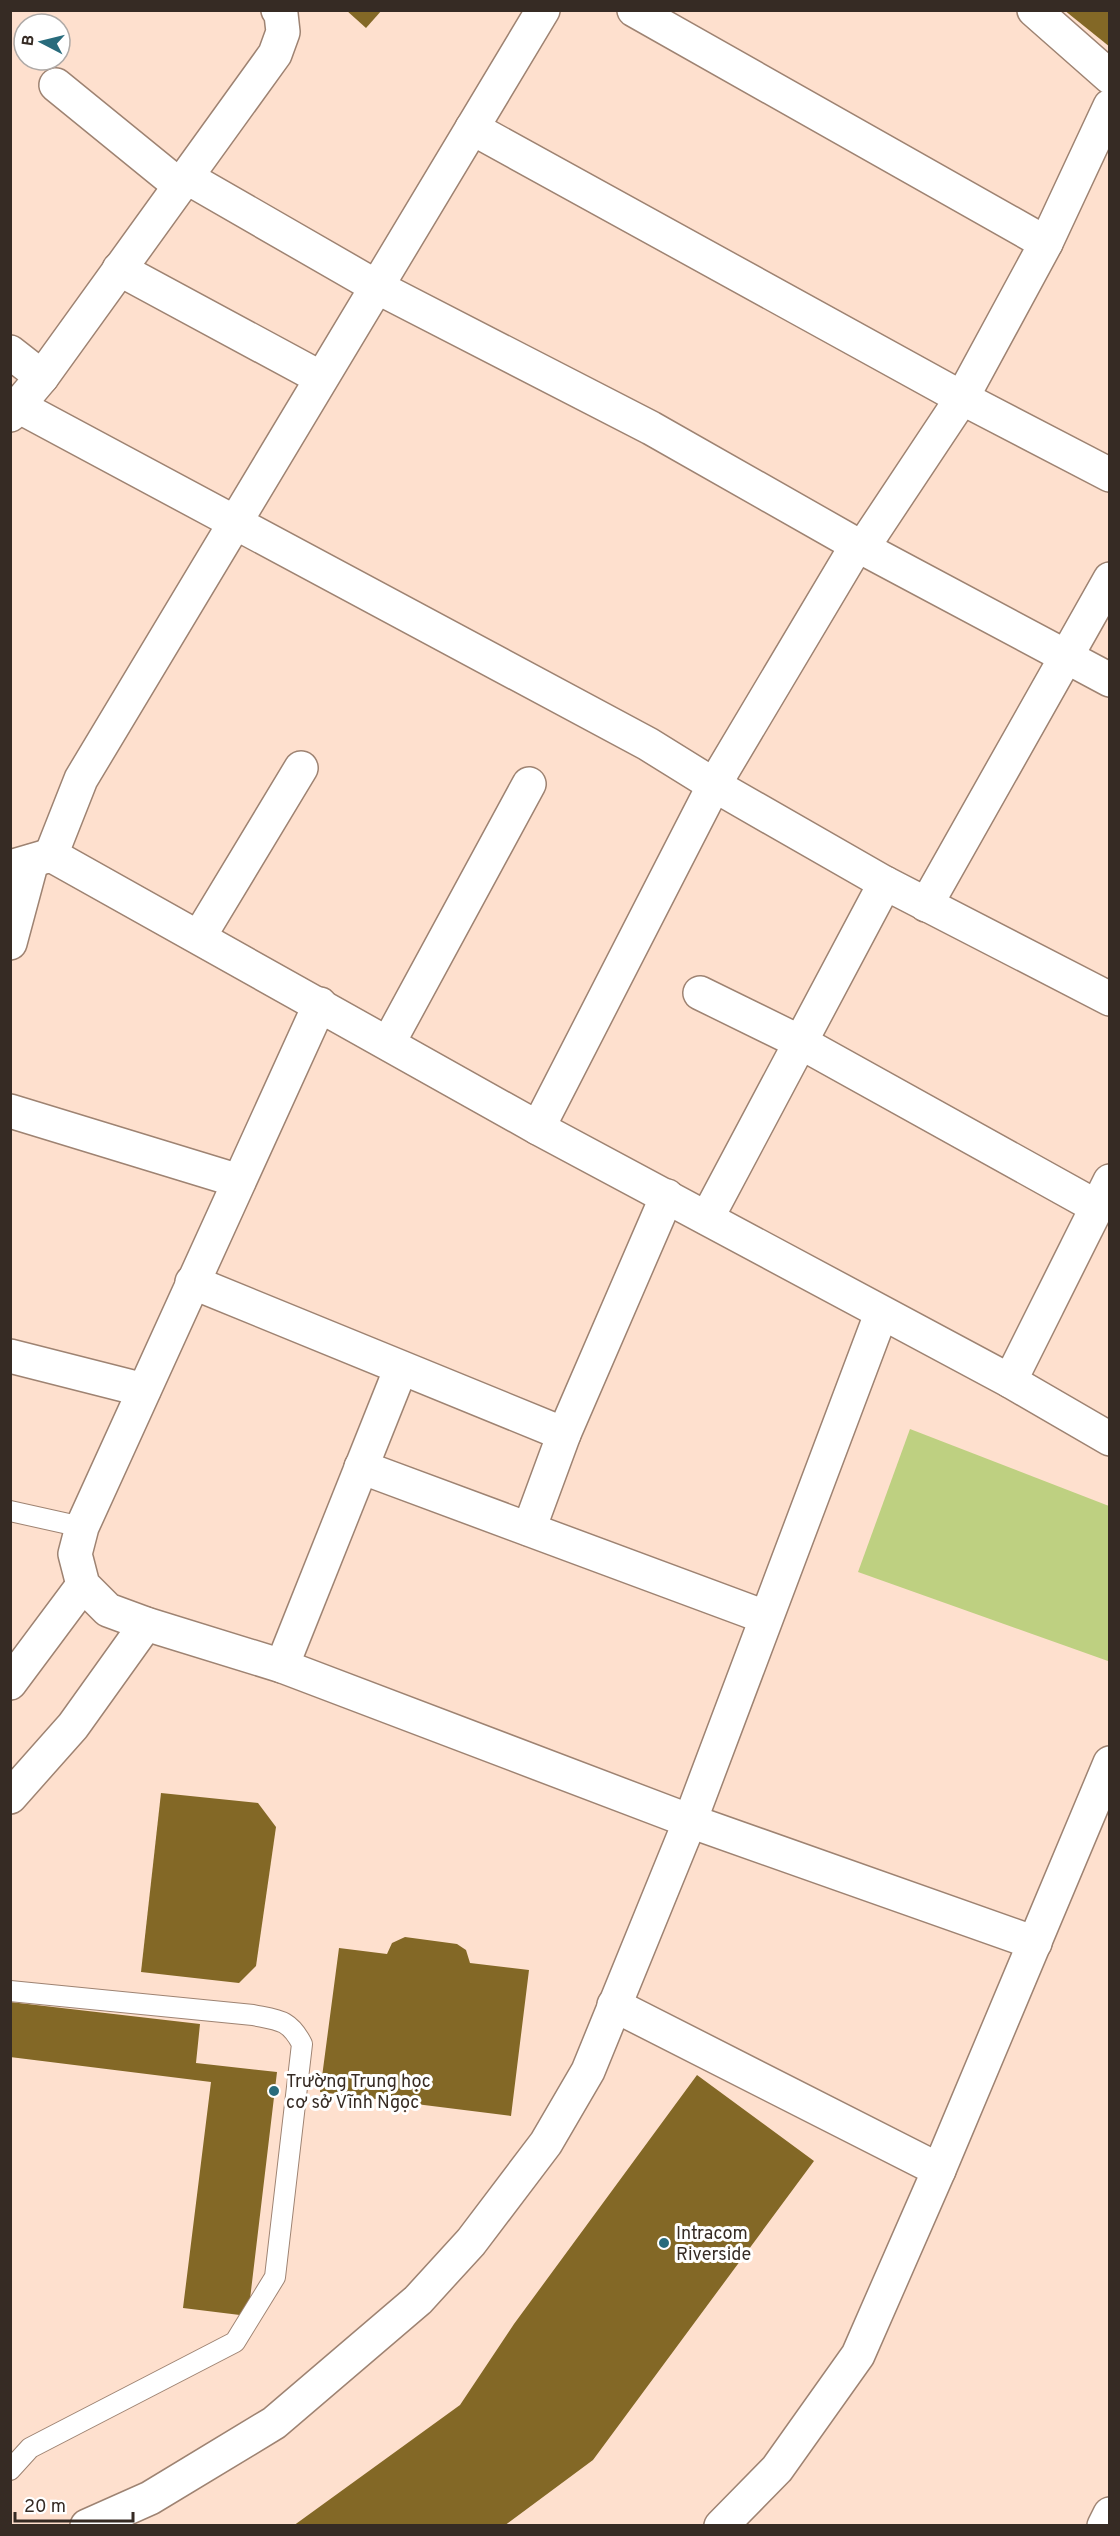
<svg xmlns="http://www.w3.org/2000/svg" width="1120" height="2536" font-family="Overpass,sans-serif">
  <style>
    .green { fill: #bed081 }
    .building { fill: #836826 }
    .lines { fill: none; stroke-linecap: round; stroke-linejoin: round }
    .service-casing { stroke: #9e8372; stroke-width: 22 }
    .minor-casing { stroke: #9e8372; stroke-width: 36 }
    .primary-casing { stroke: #9e8372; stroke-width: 36 }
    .service { stroke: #fff; stroke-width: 20 }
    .minor { stroke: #fff; stroke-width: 33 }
    .primary { stroke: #fff; stroke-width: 33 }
    .poi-dot { fill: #286b7c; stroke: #fff; stroke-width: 2 }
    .labels { text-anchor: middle; stroke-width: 6; stroke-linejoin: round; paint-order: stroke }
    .poi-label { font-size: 18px; fill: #362b24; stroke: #fff; text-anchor: start }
  </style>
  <rect width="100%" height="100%" fill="#fee0ce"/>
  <!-- green -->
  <path class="green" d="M 910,1429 L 1109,1506 L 1110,1656 L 1108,1661 L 858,1572 Z"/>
  <!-- building -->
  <g class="building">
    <path d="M 346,10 L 382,10 L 366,28 Z"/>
    <path d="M 1064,10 L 1110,10 L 1110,47 Z"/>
    <path d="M 161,1793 L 258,1803 L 276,1827 L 256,1966 L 239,1983 L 141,1972 Z"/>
    <path d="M 405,1937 L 457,1944 L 466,1950 L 470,1963 L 529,1970 L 511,2116 L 320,2092 L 339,1948 L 387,1954 L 392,1943 Z"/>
    <path d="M 10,2002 L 200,2024 L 196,2063 L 277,2072 L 248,2316 L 183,2308 L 211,2082 L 10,2057 Z"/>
    <path d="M 697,2075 L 814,2161 L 593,2460 L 504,2526 L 293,2526 L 460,2405 L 514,2324 Z"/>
  </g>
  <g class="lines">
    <!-- service casing -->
    <g class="service-casing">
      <g id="service">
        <path d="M 10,1511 L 82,1527"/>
        <path d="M 10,1991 L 253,2015 C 278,2020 289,2019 302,2044 L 275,2277 L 235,2342 L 30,2448 L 10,2470"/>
      </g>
    </g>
    <!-- minor casing -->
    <g class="minor-casing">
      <g id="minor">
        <path d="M 634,10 L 1046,243"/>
        <path d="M 1034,10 L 1110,77"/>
        <path d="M 56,85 L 180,186"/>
        <path d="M 472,128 L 962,398 L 1110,475"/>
        <path d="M 186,177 L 377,287 L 651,428 L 857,545 L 1110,680"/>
        <path d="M 119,269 L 321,378"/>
        <path d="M 10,352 L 42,377"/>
        <path d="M 18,406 L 648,744 L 714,785 L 885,883"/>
        <path d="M 10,415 L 42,377 L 275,54 L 283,32 L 281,14 L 278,10"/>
        <path d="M 863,547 L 962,398 L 1046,243 L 1110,106"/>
        <path d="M 51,855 L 81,779 L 543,10"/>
        <path d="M 10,867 L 51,855 L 538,1128 L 1010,1381 L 1110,1439"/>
        <path d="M 926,905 L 1110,579"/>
        <path d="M 199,937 L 301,768"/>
        <path d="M 10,943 L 32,861"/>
        <path d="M 700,993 L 800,1042 L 1097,1207"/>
        <path d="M 320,1004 L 82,1527 L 75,1554 L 83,1585 L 108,1610 L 146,1624 L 282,1666 L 690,1821 L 1035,1943"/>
        <path d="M 389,1042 L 529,784"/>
        <path d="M 10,1111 L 239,1181"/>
        <path d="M 538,1128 L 714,785 L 857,545"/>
        <path d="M 707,1218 L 885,883 L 1110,999"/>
        <path d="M 192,1282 L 564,1434 L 667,1196"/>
        <path d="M 10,1356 L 144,1390"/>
        <path d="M 1010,1381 L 1110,1181"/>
        <path d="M 361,1467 L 765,1617"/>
        <path d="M 529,1529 L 564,1434"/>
        <path d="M 282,1666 L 401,1368"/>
        <path d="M 10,1683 L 83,1585"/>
        <path d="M 10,1797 L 73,1726 L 146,1624"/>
        <path d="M 614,2005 L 939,2170"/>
        <path d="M 87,2526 L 150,2498 L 274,2423 L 418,2300 L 471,2242 L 546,2143 L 588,2071 L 690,1821 L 881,1314"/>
        <path d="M 721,2526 L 777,2469 L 858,2355 L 939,2170 L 1110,1763"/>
      </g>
    </g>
    <!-- primary casing -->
    <g class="primary-casing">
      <path id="primary" d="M 1104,2526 L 1110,2514"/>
    </g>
    <!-- service -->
    <use href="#service" class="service"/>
    <!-- minor -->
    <use href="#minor" class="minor"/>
    <!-- primary -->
    <use href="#primary" class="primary"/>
  </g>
  <!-- markers -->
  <g class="poi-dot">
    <circle cx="274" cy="2091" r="6"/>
    <circle cx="664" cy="2243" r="6"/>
  </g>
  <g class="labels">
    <!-- poi labels -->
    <g class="poi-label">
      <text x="286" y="2087">Trường Trung học<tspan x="286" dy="21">cơ sở Vĩnh Ngọc</tspan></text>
      <text x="676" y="2239">Intracom<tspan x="676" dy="21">Riverside</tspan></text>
    </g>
  </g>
  <!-- border -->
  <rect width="1120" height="2536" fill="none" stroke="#362b24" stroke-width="24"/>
  <!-- north arrow -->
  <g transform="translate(42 42) rotate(277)"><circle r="28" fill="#ffffff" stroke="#afaaa7" stroke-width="1.5"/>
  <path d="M0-4.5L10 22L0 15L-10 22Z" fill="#286b7c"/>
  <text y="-9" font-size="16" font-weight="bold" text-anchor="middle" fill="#362b24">B</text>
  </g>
  <!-- scale -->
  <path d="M15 2512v9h118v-9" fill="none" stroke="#362b24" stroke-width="3"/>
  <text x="24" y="2512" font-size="18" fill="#362b24" stroke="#ffffff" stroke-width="4.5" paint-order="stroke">20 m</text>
</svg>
